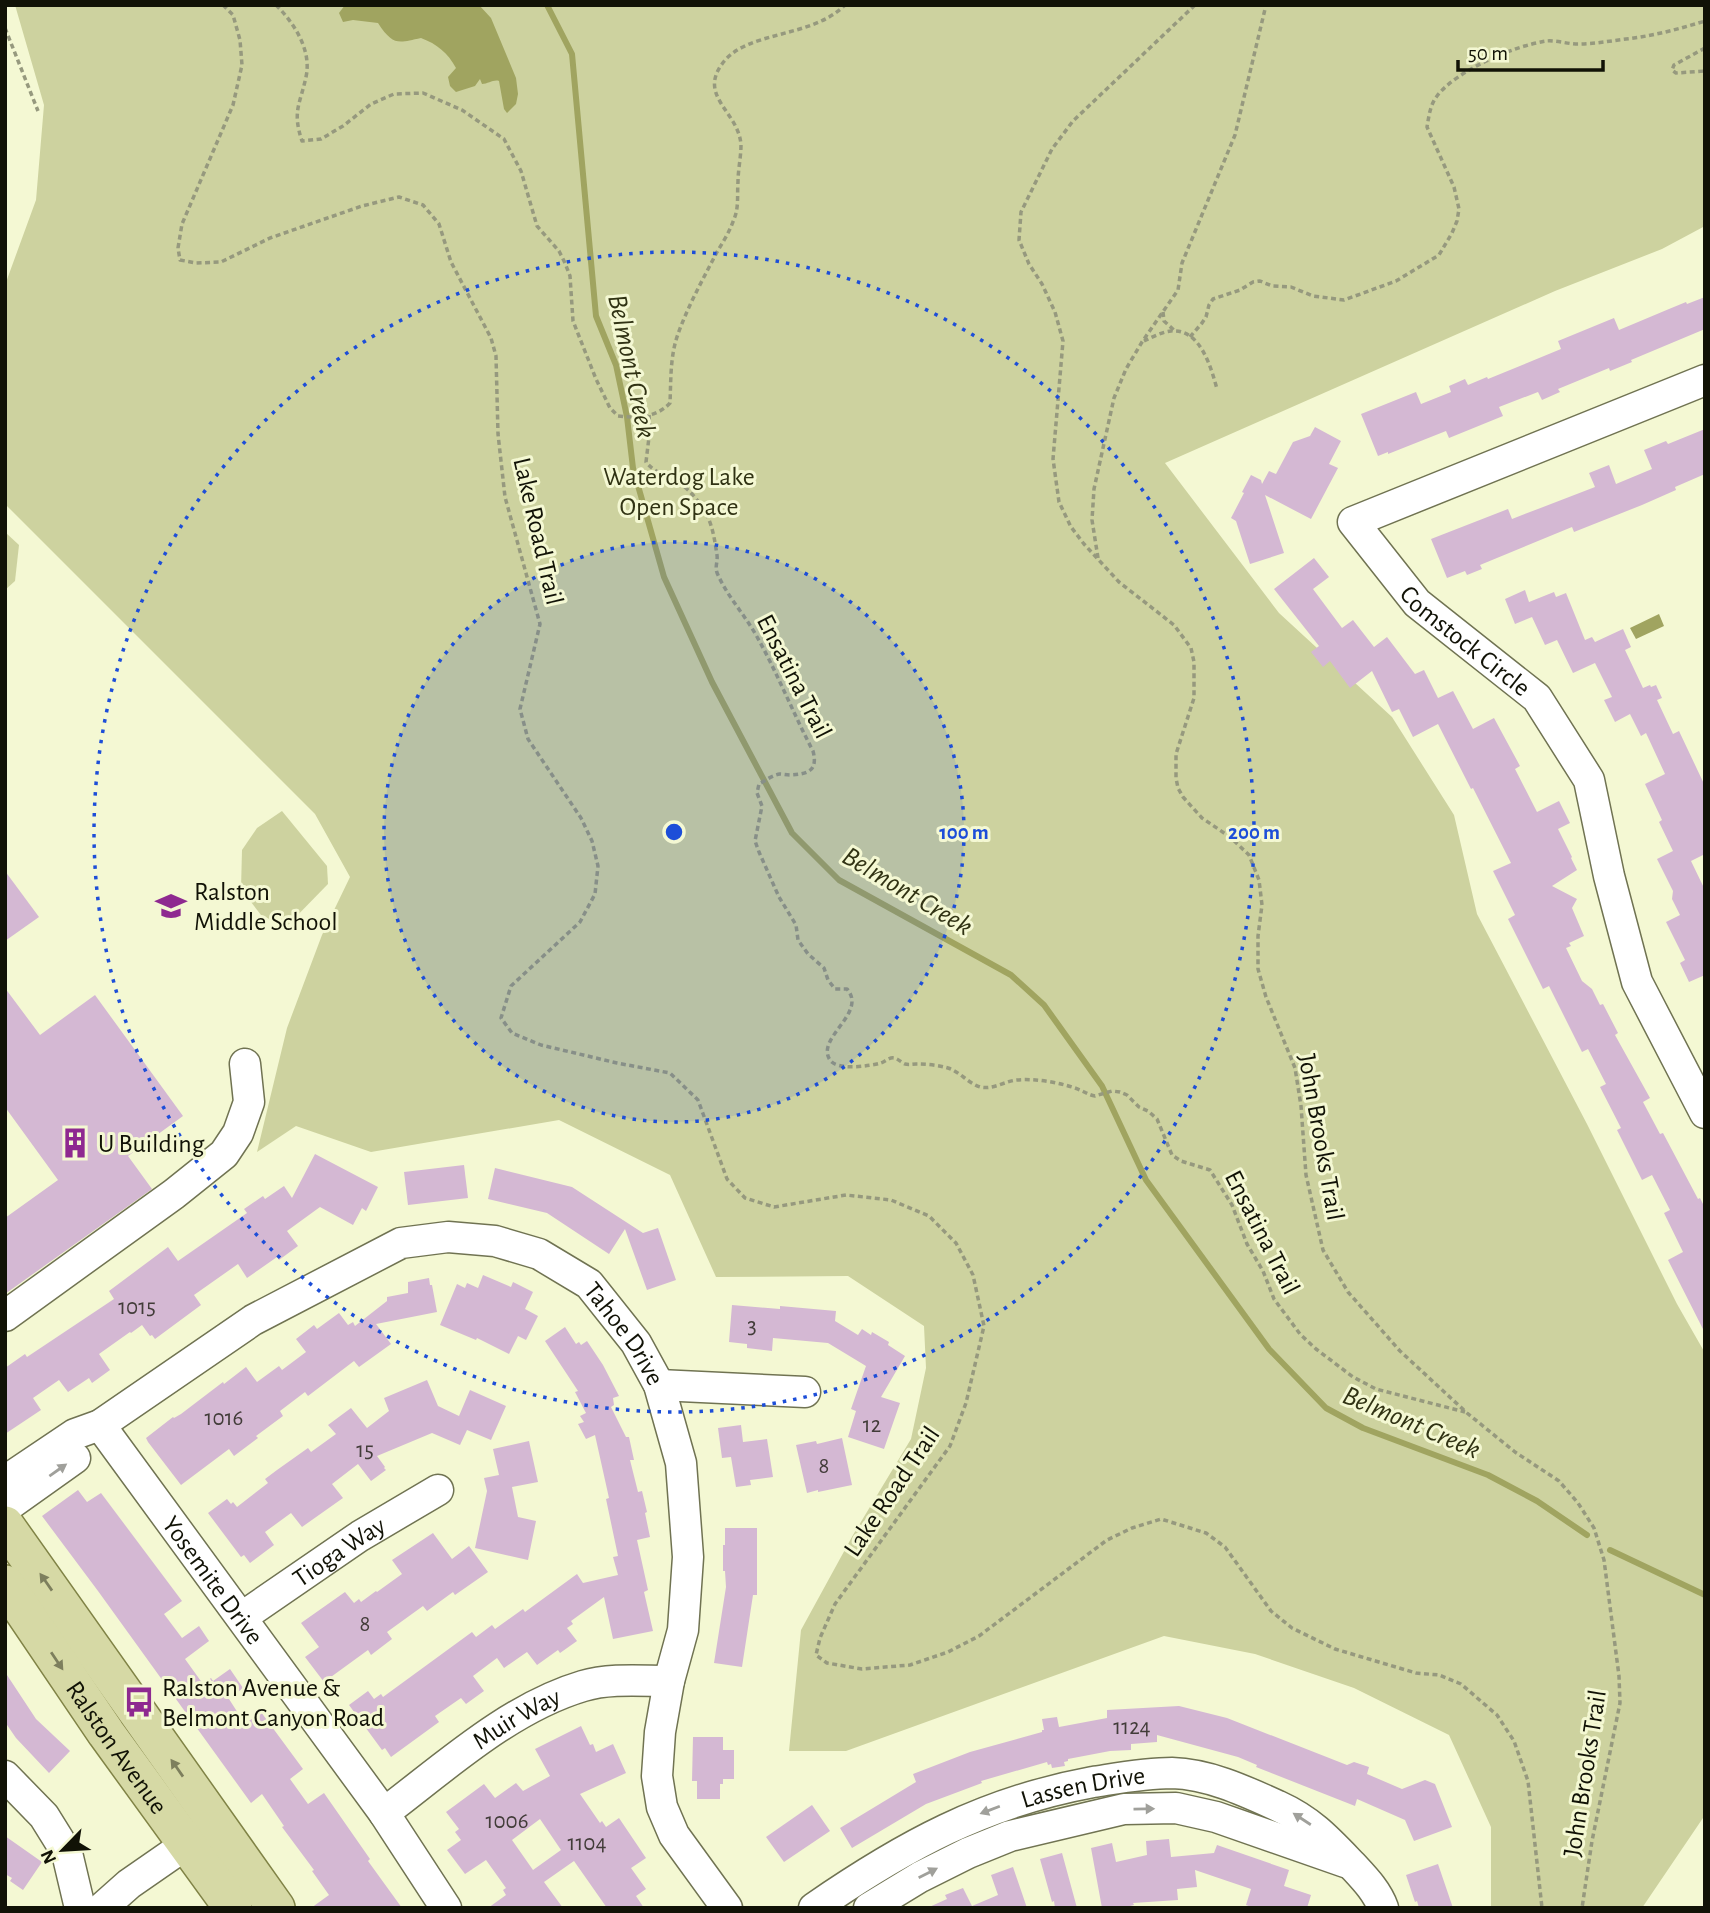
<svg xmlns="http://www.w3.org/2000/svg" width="1710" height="1913" font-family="'Alegreya Sans',sans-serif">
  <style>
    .green { fill: #cdd29f }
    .water { fill: #a0a460 }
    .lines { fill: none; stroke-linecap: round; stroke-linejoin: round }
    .stream { stroke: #a0a460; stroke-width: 6 }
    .building { fill: #d4b8d3; fill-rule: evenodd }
    .minor-casing { stroke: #707352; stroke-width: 33 }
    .major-casing { stroke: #808346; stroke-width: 40 }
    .path { stroke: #96997e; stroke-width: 3.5; stroke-dasharray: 5 3.5; stroke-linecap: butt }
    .minor { stroke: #fff; stroke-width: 30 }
    .major { stroke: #d6d9a5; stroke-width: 37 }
    .oneway { fill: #a0a09b }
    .oneway2 { fill: #7d7f5d }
    .ring { fill: none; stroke: #1d4ed8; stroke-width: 3.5; stroke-dasharray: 3.5 7 }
    .labels { text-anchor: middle; stroke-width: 6; stroke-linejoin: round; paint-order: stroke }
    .number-label { font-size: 23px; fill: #423c39 }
    .park-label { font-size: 26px; fill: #303213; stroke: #f4f8d3 }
    .street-label { font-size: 26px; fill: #111206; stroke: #f4f8d3 }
    .poi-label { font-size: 26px; fill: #111206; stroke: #f4f8d3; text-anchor: start }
    .water-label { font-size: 28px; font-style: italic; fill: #313314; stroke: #f4f8d3 }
    .centre { fill: #1d4ed8; stroke: #f4f8d3; stroke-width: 3.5 }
    .ring-label { font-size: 21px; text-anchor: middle; font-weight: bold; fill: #1d4ed8; stroke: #f4f8d3; stroke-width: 6; stroke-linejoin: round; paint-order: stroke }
  </style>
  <rect width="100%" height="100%" fill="#f4f8d3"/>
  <!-- green -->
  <g class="green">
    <path d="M 15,5 L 1705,5 L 1705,226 L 1662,249 L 1555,291 L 1165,463 L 1279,613 L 1392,717 L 1454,815 L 1477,914 L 1587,1124 L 1677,1304 L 1705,1353 L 1705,1815 L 1642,1908 L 1491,1908 L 1491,1827 L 1449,1735 L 1354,1688 L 1255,1654 L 1164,1636 L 846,1751 L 789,1751 L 801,1630 L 853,1535 L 911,1439 L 926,1368 L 924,1326 L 848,1276 L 716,1277 L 670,1175 L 559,1120 L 371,1152 L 296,1126 L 257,1152 L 287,1028 L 322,935 L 350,877 L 315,814 L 5,504 L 5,285 L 36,200 L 44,105 Z"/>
    <path d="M 5,532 L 19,545 L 15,581 L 5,590 Z"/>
    <path d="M 282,811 L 327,866 L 328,884 L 286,927 L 261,915 L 241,889 L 242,850 L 257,828 Z"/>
  </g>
  <!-- water -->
  <g class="water">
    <path d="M 345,5 L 479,5 L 491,18 L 516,78 L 518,94 L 516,104 L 507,113 L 504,109 L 499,81 C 494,79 488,84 482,84 L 480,79 L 475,86 L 456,92 L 450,86 L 448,77 L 456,68 C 448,53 437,44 421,38 C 398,43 393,46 378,23 L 353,20 L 343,22 L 339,13 Z"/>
    <path d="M 1659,614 L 1664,626 L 1636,639 L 1630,628 Z"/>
  </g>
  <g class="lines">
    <!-- stream -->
    <g class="stream">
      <path d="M 547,5 L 572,54 L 596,316 L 616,365 L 627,417 L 633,468 L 664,577 L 712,682 L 792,833 L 839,880 L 1011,975 L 1044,1005 L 1102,1086 L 1146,1180 L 1269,1349 L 1326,1408 L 1363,1428 L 1488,1475 L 1537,1501 L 1587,1535"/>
      <path d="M 1610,1550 L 1705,1595"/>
    </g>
  </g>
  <!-- building -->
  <g class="building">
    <path d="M 1705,297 L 1705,329 L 1631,360 L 1632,362 L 1610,371 L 1609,368 L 1558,389 L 1560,392 L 1542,400 L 1538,392 L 1499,407 L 1503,416 L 1449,438 L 1446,431 L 1388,454 L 1388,452 L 1378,456 L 1361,414 L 1416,392 L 1421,404 L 1451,392 L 1449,386 L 1465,379 L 1468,385 L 1487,377 L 1488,379 L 1561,349 L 1558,341 L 1614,318 L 1619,330 L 1669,309 L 1686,302 L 1687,304 Z"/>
    <path d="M 1315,427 L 1341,441 L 1329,464 L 1338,468 L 1311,519 L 1265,495 L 1284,553 L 1250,564 L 1236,521 L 1231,518 L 1244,493 L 1242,492 L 1251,475 L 1261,480 L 1262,484 L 1269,471 L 1276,474 L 1293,442 L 1310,436 Z"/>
    <path d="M 1705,429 L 1705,474 L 1675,487 L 1676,490 L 1642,505 L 1574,532 L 1572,527 L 1480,565 L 1482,569 L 1467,575 L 1465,571 L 1447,578 L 1431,539 L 1508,509 L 1512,519 L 1595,487 L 1589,473 L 1609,465 L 1616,484 L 1652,469 L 1644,450 L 1666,441 L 1668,444 Z"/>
    <path d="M 1314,558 L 1329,577 L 1313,589 L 1342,628 L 1353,620 L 1374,647 L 1387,637 L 1415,674 L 1424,670 L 1438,698 L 1453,691 L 1473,729 L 1494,718 L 1520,766 L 1515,769 L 1537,812 L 1559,801 L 1570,823 L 1558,829 L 1572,857 L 1571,858 L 1577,870 L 1552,886 L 1577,899 L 1572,908 L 1584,936 L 1569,943 L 1571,946 L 1566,948 L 1582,981 L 1592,989 L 1600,1005 L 1603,1004 L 1618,1033 L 1615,1035 L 1650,1098 L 1643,1102 L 1660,1134 L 1663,1133 L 1698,1199 L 1700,1198 L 1705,1208 L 1705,1333 L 1668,1260 L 1683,1252 L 1664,1213 L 1670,1210 L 1652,1175 L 1642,1180 L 1617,1130 L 1621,1128 L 1600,1087 L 1606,1084 L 1588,1049 L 1582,1052 L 1549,986 L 1543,989 L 1508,919 L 1515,915 L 1493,871 L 1511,863 L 1473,788 L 1471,789 L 1438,724 L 1413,737 L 1399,709 L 1392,712 L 1372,671 L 1350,688 L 1330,661 L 1323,667 L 1311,652 L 1319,646 L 1274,589 Z"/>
    <path d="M 1525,590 L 1529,602 L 1554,592 L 1556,597 L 1566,593 L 1585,640 L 1592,637 L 1595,642 L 1623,629 L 1631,647 L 1625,650 L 1643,688 L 1650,685 L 1651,687 L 1656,685 L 1662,698 L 1657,700 L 1673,734 L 1679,731 L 1705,786 L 1705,854 L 1691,861 L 1705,890 L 1705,975 L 1689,982 L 1680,963 L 1685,960 L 1666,922 L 1680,915 L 1672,899 L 1673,891 L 1657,859 L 1673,851 L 1659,822 L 1662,820 L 1645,784 L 1665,774 L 1646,733 L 1641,736 L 1630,714 L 1615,722 L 1604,700 L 1612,697 L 1595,663 L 1573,673 L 1557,640 L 1545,645 L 1532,617 L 1515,624 L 1505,599 Z"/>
    <path d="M 5,871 L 39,917 L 5,941 Z"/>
    <path d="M 5,988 L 40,1035 L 95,995 L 183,1116 L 128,1156 L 152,1189 L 5,1294 L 5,1218 L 58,1180 L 5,1107 Z"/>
    <path d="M 315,1154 L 378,1187 L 366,1211 L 362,1208 L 353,1225 L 320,1207 L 287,1231 L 298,1246 L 279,1260 L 277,1257 L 247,1278 L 238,1264 L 194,1295 L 201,1305 L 155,1339 L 152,1335 L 150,1336 L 142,1325 L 131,1333 L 130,1332 L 99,1354 L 110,1370 L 92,1383 L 89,1378 L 68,1392 L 59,1380 L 33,1398 L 41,1410 L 5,1434 L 5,1368 L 25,1354 L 27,1357 L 114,1299 L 109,1291 L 168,1247 L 178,1261 L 247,1213 L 244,1209 L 263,1196 L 265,1199 L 284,1186 L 292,1198 Z"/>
    <path d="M 464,1165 L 468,1198 L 408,1205 L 404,1172 Z"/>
    <path d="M 495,1168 L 572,1187 L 643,1233 L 658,1228 L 676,1280 L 647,1290 L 625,1229 L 609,1254 L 547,1213 L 488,1199 Z"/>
    <path d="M 483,1275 L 511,1287 L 513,1282 L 533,1292 L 525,1309 L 538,1316 L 526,1340 L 518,1336 L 509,1354 L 477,1338 L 476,1340 L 440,1325 L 457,1284 L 465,1288 L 467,1283 L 478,1288 Z"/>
    <path d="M 429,1278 L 430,1285 L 432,1285 L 437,1312 L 376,1324 L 391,1344 L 359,1367 L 354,1361 L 308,1396 L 305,1392 L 280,1411 L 283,1416 L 256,1436 L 258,1438 L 234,1456 L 229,1449 L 181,1485 L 148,1442 L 146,1438 L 173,1417 L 174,1418 L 181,1414 L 223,1382 L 224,1384 L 246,1367 L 257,1382 L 279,1366 L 282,1370 L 306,1352 L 296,1339 L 314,1325 L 317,1329 L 339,1313 L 348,1325 L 353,1322 L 355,1326 L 387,1301 L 387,1297 L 408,1293 L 408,1282 Z"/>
    <path d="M 732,1305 L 780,1309 L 780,1306 L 836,1311 L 835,1321 L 858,1335 L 862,1329 L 871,1335 L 872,1332 L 889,1342 L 888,1345 L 905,1356 L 881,1397 L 900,1403 L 884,1449 L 848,1437 L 856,1411 L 851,1409 L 866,1366 L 828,1343 L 773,1338 L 772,1351 L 747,1348 L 747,1344 L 729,1342 Z"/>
    <path d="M 565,1327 L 576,1344 L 579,1342 L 581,1345 L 587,1341 L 603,1365 L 619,1396 L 613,1398 L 614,1405 L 611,1407 L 626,1437 L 629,1437 L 634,1460 L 630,1460 L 638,1492 L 642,1491 L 647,1512 L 645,1513 L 650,1537 L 637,1540 L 648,1590 L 644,1592 L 653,1631 L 613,1639 L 604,1597 L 571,1621 L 573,1624 L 567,1628 L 577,1641 L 560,1653 L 558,1650 L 537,1665 L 527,1652 L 504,1668 L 497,1658 L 473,1676 L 484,1691 L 466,1704 L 461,1698 L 435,1716 L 439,1722 L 391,1757 L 385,1748 L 382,1750 L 349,1705 L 368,1691 L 374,1699 L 381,1694 L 383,1697 L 472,1632 L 476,1637 L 492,1625 L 495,1629 L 523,1609 L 525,1612 L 577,1574 L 583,1583 L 618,1575 L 613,1557 L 618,1556 L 606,1499 L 609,1498 L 595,1435 L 586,1439 L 578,1424 L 584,1422 L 580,1416 L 586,1413 L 575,1392 L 578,1391 L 545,1341 Z"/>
    <path d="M 427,1380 L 438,1406 L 459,1416 L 470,1390 L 506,1406 L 491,1440 L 467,1430 L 460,1445 L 432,1433 L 377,1456 L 385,1467 L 384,1468 L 386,1470 L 371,1481 L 358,1464 L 332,1484 L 343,1498 L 302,1527 L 291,1513 L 265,1532 L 274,1545 L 250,1563 L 244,1555 L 241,1557 L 208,1513 L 227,1499 L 231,1504 L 233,1502 L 237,1507 L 268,1483 L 265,1479 L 277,1470 L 308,1448 L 311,1452 L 336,1434 L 328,1425 L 351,1408 L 367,1428 L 389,1411 L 384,1398 Z"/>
    <path d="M 741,1425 L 743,1442 L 767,1439 L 773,1477 L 750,1480 L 751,1485 L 736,1487 L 731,1457 L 722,1458 L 718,1428 Z"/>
    <path d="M 842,1438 L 852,1485 L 818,1492 L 818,1490 L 807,1493 L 796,1445 L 816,1441 L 817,1444 Z"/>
    <path d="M 529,1441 L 538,1482 L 512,1487 L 518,1517 L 536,1521 L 528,1560 L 475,1548 L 487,1491 L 484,1478 L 499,1475 L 493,1449 Z"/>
    <path d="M 78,1490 L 87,1502 L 101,1493 L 182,1601 L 164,1614 L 182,1638 L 199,1626 L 209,1641 L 185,1659 L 203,1684 L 211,1678 L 213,1681 L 230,1669 L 243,1688 L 229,1699 L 245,1724 L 261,1712 L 303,1769 L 290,1779 L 308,1804 L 324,1793 L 370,1859 L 368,1861 L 402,1908 L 311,1908 L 329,1895 L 312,1871 L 314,1870 L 282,1827 L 284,1826 L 262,1794 L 251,1803 L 98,1591 L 42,1516 Z"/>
    <path d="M 725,1528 L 757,1528 L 757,1595 L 753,1595 L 742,1667 L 714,1663 L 726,1587 L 725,1571 L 723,1571 L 723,1545 L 725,1545 Z"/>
    <path d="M 433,1533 L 452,1559 L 469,1546 L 488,1572 L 455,1595 L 453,1592 L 427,1611 L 423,1606 L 387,1632 L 392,1639 L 371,1655 L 368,1650 L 324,1682 L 305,1657 L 319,1647 L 301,1623 L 345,1592 L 354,1603 L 359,1599 L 361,1602 L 376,1591 L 377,1592 L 402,1574 L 392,1560 Z"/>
    <path d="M 5,1672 L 36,1719 L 70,1751 L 49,1773 L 16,1738 L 5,1722 Z"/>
    <path d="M 1179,1706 L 1227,1718 L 1347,1765 L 1354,1762 L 1369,1767 L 1367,1774 L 1402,1789 L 1425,1780 L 1435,1784 L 1452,1827 L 1414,1841 L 1405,1820 L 1357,1799 L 1355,1806 L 1256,1767 L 1257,1765 L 1238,1757 L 1157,1735 L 1157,1742 L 1131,1744 L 1131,1750 L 1110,1751 L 1068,1759 L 1068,1761 L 1064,1762 L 1065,1766 L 1052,1768 L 1051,1764 L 1048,1765 L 1047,1762 L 981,1781 L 982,1783 L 926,1804 L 852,1848 L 840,1828 L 916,1782 L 913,1774 L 970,1752 L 1042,1732 L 1042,1730 L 1044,1730 L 1042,1719 L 1057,1717 L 1059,1727 L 1107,1718 L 1107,1710 Z"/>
    <path d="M 581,1726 L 590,1745 L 593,1744 L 596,1752 L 613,1744 L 626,1773 L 580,1794 L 600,1823 L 602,1821 L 606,1827 L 619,1818 L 646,1858 L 631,1868 L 646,1889 L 636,1896 L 644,1908 L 607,1908 L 574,1861 L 544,1882 L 563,1908 L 488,1908 L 506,1895 L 503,1890 L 506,1888 L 486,1860 L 465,1874 L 447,1850 L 461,1840 L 455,1832 L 459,1829 L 446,1812 L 484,1784 L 495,1798 L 516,1783 L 523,1791 L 550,1776 L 535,1749 ZM 540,1819 L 561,1850 L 533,1870 L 512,1840 Z"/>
    <path d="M 693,1737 L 723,1737 L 723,1750 L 734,1750 L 734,1779 L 723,1779 L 723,1784 L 720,1784 L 720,1799 L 697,1799 L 697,1781 L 692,1781 Z"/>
    <path d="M 812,1805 L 830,1831 L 784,1862 L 766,1837 Z"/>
    <path d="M 5,1836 L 42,1862 L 23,1890 L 10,1881 L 12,1878 L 5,1874 Z"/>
    <path d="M 1169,1839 L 1171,1857 L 1214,1853 L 1217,1845 L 1289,1870 L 1284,1886 L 1311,1895 L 1307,1908 L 1254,1908 L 1246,1905 L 1251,1889 L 1195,1870 L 1197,1887 L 1177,1889 L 1178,1900 L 1133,1903 L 1134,1905 L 1122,1908 L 1102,1908 L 1091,1848 L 1112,1843 L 1116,1862 L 1147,1855 L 1146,1841 Z"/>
    <path d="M 1062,1853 L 1077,1908 L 1055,1908 L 1054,1901 L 1052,1902 L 1040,1859 Z"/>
    <path d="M 1438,1864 L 1453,1908 L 1419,1908 L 1417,1901 L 1415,1902 L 1406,1875 Z"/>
    <path d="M 1013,1867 L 1027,1908 L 927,1908 L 947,1899 L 945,1895 L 963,1888 L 972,1906 L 998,1895 L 991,1875 Z"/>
  </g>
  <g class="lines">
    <!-- minor casing -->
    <g class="minor-casing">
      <g id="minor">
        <path id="s1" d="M 1705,380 L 1353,522 L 1417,603 L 1537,698 L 1589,780 L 1609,876 L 1637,982 L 1705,1113"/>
        <path d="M 5,1316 L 174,1194 L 224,1154 L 238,1133 L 249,1102 L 245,1064"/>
        <path d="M 659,1385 L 805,1392"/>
        <path id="s2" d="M 100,1425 L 384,1813 L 446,1908"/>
        <path id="s3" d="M 5,1481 L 75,1434 L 100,1425 L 253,1320 L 401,1243 L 448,1237 L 495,1241 L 539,1254 L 589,1284 L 636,1343 L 659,1385 L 681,1463 L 688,1557 L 683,1630 L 669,1681 L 660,1732 L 657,1776 L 662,1807 L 674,1835 L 727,1908"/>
        <path d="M 5,1505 L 9,1505 L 75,1458"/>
        <path id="s4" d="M 242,1617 L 360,1536 L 438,1490"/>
        <path d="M 5,1776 L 44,1816 L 67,1853 L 80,1908"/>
        <path id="s5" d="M 384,1813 C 445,1767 509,1708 583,1686 C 610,1678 641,1681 669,1681"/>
        <path d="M 102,1908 L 129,1884 L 204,1832"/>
        <path id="s6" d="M 814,1908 C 904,1846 984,1802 1093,1782 C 1119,1778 1145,1773 1172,1773 C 1209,1774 1245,1791 1278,1806 C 1311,1821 1328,1840 1352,1865 C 1364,1878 1377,1891 1383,1908"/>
        <path d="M 869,1908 L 920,1877 L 968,1853 L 1010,1836 L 1124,1809 L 1176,1808 L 1216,1817 L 1345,1862"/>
      </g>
    </g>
    <!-- major casing -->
    <g class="major-casing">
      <g id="major">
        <path d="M 5,1525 L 276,1908"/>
        <path id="s7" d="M 5,1584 L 106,1733 L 233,1908"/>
      </g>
    </g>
    <!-- path -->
    <g class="path">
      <path d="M 223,5 L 233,15 L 240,40 L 242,65 L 233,105 L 182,224 L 178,248 L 180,260 L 196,263 L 221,262 L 270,238 L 362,206 L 399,197 L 423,205 L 439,224 L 451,262 L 491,338 L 496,356 L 498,434 L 505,497 L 540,624 L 520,709 L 528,739 L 581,818 L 592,841 L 598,866 L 595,894 L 580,922 L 511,986 L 501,1018 L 512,1033 L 541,1045 L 617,1063 L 670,1073 L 698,1100 L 727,1179 L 745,1198 L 774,1207 L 846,1195 L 891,1200 L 929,1216 L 956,1243 L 973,1275 L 984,1326 L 966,1403 L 950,1446 L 835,1604 L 820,1638 L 816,1655 L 827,1663 L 862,1669 L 910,1665 L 948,1652 L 979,1636 L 1107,1540 L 1132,1528 L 1161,1519 L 1206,1533 L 1225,1547 L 1271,1611 L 1292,1628 L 1335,1649 L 1416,1673 L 1439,1675 L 1461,1684 L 1497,1715 L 1514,1741 L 1528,1781 L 1542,1908"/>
      <path d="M 276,5 C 294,23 312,50 306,77 C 300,105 292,111 302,141 L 321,139 L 343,126 L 371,104 L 394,94 L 423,93 L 462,110 L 504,139 L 521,171 L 537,226 L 559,251 L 565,263 L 570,276 L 573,321 L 596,379 L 610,408 L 618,416 C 637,418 656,418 670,403 C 671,380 670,356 678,334 C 688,306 703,279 717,252 C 723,242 730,231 734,219 C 739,208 737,195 738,182 C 738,170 741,157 741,145 C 739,112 698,97 722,64 C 746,30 811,39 845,5"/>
      <path d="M 1195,5 L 1073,121 L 1052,149 L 1021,212 L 1019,240 L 1029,264 L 1042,284 L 1055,312 L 1063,341 L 1053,459 L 1059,502 L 1071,527 L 1084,544 L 1119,582 L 1174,625 L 1191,648 L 1194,662 L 1194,698 L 1176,754 L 1176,778 L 1178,788 L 1183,797 L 1202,818 L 1230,837 L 1249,855 L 1259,880 L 1262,905 L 1258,936 L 1258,969 L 1266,997 L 1295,1068 L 1301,1106 L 1306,1175 L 1323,1250 L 1348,1292 L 1400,1351 L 1467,1413 L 1515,1452 L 1559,1481 L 1578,1503 L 1594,1528 L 1604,1560 L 1619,1676 L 1620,1703 L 1592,1841 L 1582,1908"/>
      <path d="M 5,28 L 38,111"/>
      <path d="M 1705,48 L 1674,65 L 1672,70 L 1676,73 L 1705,71"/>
      <path d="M 1163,312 L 1164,321 L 1175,331"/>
      <path d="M 1190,337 L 1202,323 L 1206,317 L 1209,305 L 1213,299 L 1240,290 L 1253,282 L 1260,281 L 1272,286 L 1291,287 L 1313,296 L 1344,300 L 1396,281 L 1439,255 L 1452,233 L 1457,221 L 1459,209 L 1454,187 L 1427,127 C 1429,116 1430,105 1437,96 C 1457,70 1514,46 1546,41 C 1556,40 1567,44 1578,44 C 1594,44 1610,41 1626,39 C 1653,36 1679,29 1705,21"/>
      <path d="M 1144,341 C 1152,337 1162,332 1171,331 C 1200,328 1211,367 1217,389"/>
      <path d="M 649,415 L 650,429 L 646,462 C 654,472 662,473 673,479 C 684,485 693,494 700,504 C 712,520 714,536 717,555 C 718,563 714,567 718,575 C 728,597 744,614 756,635 C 777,672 793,713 813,751 C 818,770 809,774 791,775 C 787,775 783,774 780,774 C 772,775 765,781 759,784 L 757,793 L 762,806 L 755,841 L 759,852 L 779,897 L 796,925 L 798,940 L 808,954 L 824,968 L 828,980 L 835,989 L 847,989 C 868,1013 815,1038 830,1060 C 837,1071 870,1066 881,1063 C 884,1062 887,1059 891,1058 C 897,1057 900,1062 905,1064 C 909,1065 912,1064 916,1064 C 926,1064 938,1065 948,1068 C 960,1072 968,1083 980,1087 C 993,1090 1005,1081 1017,1080 C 1034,1078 1064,1083 1080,1090 C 1085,1092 1089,1095 1095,1096 L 1112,1091 L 1120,1092 L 1127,1095 L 1139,1107 L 1148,1111 L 1157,1119 L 1172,1155 L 1181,1161 L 1210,1170 L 1232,1205 L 1247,1244 L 1263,1271 L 1274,1299 L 1300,1334 L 1316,1349 L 1353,1377 L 1376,1389 L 1465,1412"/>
      <path d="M 1098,558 L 1092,520 L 1094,489 L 1114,398 L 1126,369 L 1142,342 L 1178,290 L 1182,263 L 1235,135 L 1266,5"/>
    </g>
    <!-- minor -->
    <use href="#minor" class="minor"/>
    <!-- major -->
    <use href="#major" class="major"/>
  </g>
  <!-- one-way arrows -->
  <defs><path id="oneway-solid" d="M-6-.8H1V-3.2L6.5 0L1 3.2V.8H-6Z" transform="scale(1.75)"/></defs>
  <g class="oneway">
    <use href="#oneway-solid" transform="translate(58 1470) rotate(-35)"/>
    <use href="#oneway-solid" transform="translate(1144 1809) rotate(-1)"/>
    <use href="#oneway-solid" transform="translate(990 1810) rotate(159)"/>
    <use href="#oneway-solid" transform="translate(1302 1819) rotate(-147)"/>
    <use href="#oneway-solid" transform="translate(928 1873) rotate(-27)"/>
  </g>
  <g class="oneway2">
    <use href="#oneway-solid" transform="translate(46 1582) rotate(-125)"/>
    <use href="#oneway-solid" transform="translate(57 1661) rotate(56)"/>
    <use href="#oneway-solid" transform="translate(177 1768) rotate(-125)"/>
  </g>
  <!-- distance rings -->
  <circle cx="674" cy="832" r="290" fill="#1d4ed8" fill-opacity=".12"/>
  <g class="ring">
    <circle cx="674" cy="832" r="290"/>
    <circle cx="674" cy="832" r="580"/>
  </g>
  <!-- icons -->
  <defs>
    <g id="school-bare" transform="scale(2.415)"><path d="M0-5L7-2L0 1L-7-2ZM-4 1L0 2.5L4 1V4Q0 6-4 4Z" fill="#8e2990" stroke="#f4f8d3" stroke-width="2.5" paint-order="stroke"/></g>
    <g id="building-bare" transform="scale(2.415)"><path d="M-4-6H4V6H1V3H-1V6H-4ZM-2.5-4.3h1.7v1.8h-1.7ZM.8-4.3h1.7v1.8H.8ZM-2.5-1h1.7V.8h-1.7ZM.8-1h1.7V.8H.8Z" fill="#8e2990" stroke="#f4f8d3" stroke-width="2.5" paint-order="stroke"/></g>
    <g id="bus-bare" transform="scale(2.415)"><path d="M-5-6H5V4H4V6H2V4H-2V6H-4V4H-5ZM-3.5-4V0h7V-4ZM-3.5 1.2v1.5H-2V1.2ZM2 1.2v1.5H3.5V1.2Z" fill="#8e2990" stroke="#f4f8d3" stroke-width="2.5" paint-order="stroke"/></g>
  </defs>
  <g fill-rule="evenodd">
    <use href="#school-bare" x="171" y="906"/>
    <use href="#building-bare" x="75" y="1143"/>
    <use href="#bus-bare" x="139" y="1702"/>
  </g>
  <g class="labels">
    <!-- number labels -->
    <g class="number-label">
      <text x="137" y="1314">1015</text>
      <text x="752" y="1333">3</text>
      <text x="224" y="1425">1016</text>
      <text x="872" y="1432">12</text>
      <text x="365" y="1457">15</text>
      <text x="824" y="1473">8</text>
      <text x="365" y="1631">8</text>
      <text x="1132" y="1734">1124</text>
      <text x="507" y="1828">1006</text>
      <text x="587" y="1850">1104</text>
    </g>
    <!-- park labels -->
    <g class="park-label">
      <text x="679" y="485">Waterdog Lake<tspan x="679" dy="30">Open Space</tspan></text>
    </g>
    <!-- street labels -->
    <g class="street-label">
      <text transform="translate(539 531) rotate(77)" y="9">Lake Road Trail</text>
      <text dy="9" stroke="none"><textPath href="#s1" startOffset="544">Comstock Circle</textPath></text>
      <text transform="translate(795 676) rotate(63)" y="9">Ensatina Trail</text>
      <text transform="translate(1322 1137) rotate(80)" y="9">John Brooks Trail</text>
      <text transform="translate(1263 1232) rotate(63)" y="9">Ensatina Trail</text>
      <text dy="9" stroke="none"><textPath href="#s3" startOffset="723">Tahoe Drive</textPath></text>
      <text transform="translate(891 1491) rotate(-56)" y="9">Lake Road Trail</text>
      <text dy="9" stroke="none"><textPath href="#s4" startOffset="117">Tioga Way</textPath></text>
      <text dy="9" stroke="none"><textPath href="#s2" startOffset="192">Yosemite Drive</textPath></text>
      <text dy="9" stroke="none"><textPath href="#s5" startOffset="163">Muir Way</textPath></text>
      <text dy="9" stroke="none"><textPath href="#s7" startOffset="198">Ralston Avenue</textPath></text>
      <text transform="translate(1584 1773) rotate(-81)" y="9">John Brooks Trail</text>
      <text dy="9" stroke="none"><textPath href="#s6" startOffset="298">Lassen Drive</textPath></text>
    </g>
    <!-- poi labels -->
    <g class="poi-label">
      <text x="194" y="900">Ralston<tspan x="194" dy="30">Middle School</tspan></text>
      <text x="98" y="1152">U Building</text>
      <text x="162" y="1696">Ralston Avenue &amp;<tspan x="162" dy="30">Belmont Canyon Road</tspan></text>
    </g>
    <!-- water labels -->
    <g class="water-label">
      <text transform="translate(633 366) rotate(78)" y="10">Belmont Creek</text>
      <text transform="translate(908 890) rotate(31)" y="10">Belmont Creek</text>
      <text transform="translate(1412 1421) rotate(23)" y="10">Belmont Creek</text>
    </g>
  </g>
  <circle cx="674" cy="832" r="10" class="centre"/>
  <g class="ring-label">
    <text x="964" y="839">100 m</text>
    <text x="1254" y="839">200 m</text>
  </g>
  <!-- border -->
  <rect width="1710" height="1913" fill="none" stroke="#111206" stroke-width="14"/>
  <!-- north arrow -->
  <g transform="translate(63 1850) rotate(245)" stroke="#f4f8d3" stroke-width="5" paint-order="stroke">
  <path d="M0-5L12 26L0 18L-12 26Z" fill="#111206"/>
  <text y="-10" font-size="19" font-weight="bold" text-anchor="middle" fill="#111206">N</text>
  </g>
  <!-- scale -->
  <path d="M1458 60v10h145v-10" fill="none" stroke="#111206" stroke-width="3.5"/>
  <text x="1468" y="60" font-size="21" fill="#111206" stroke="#f4f8d3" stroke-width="5" paint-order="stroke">50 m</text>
</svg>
